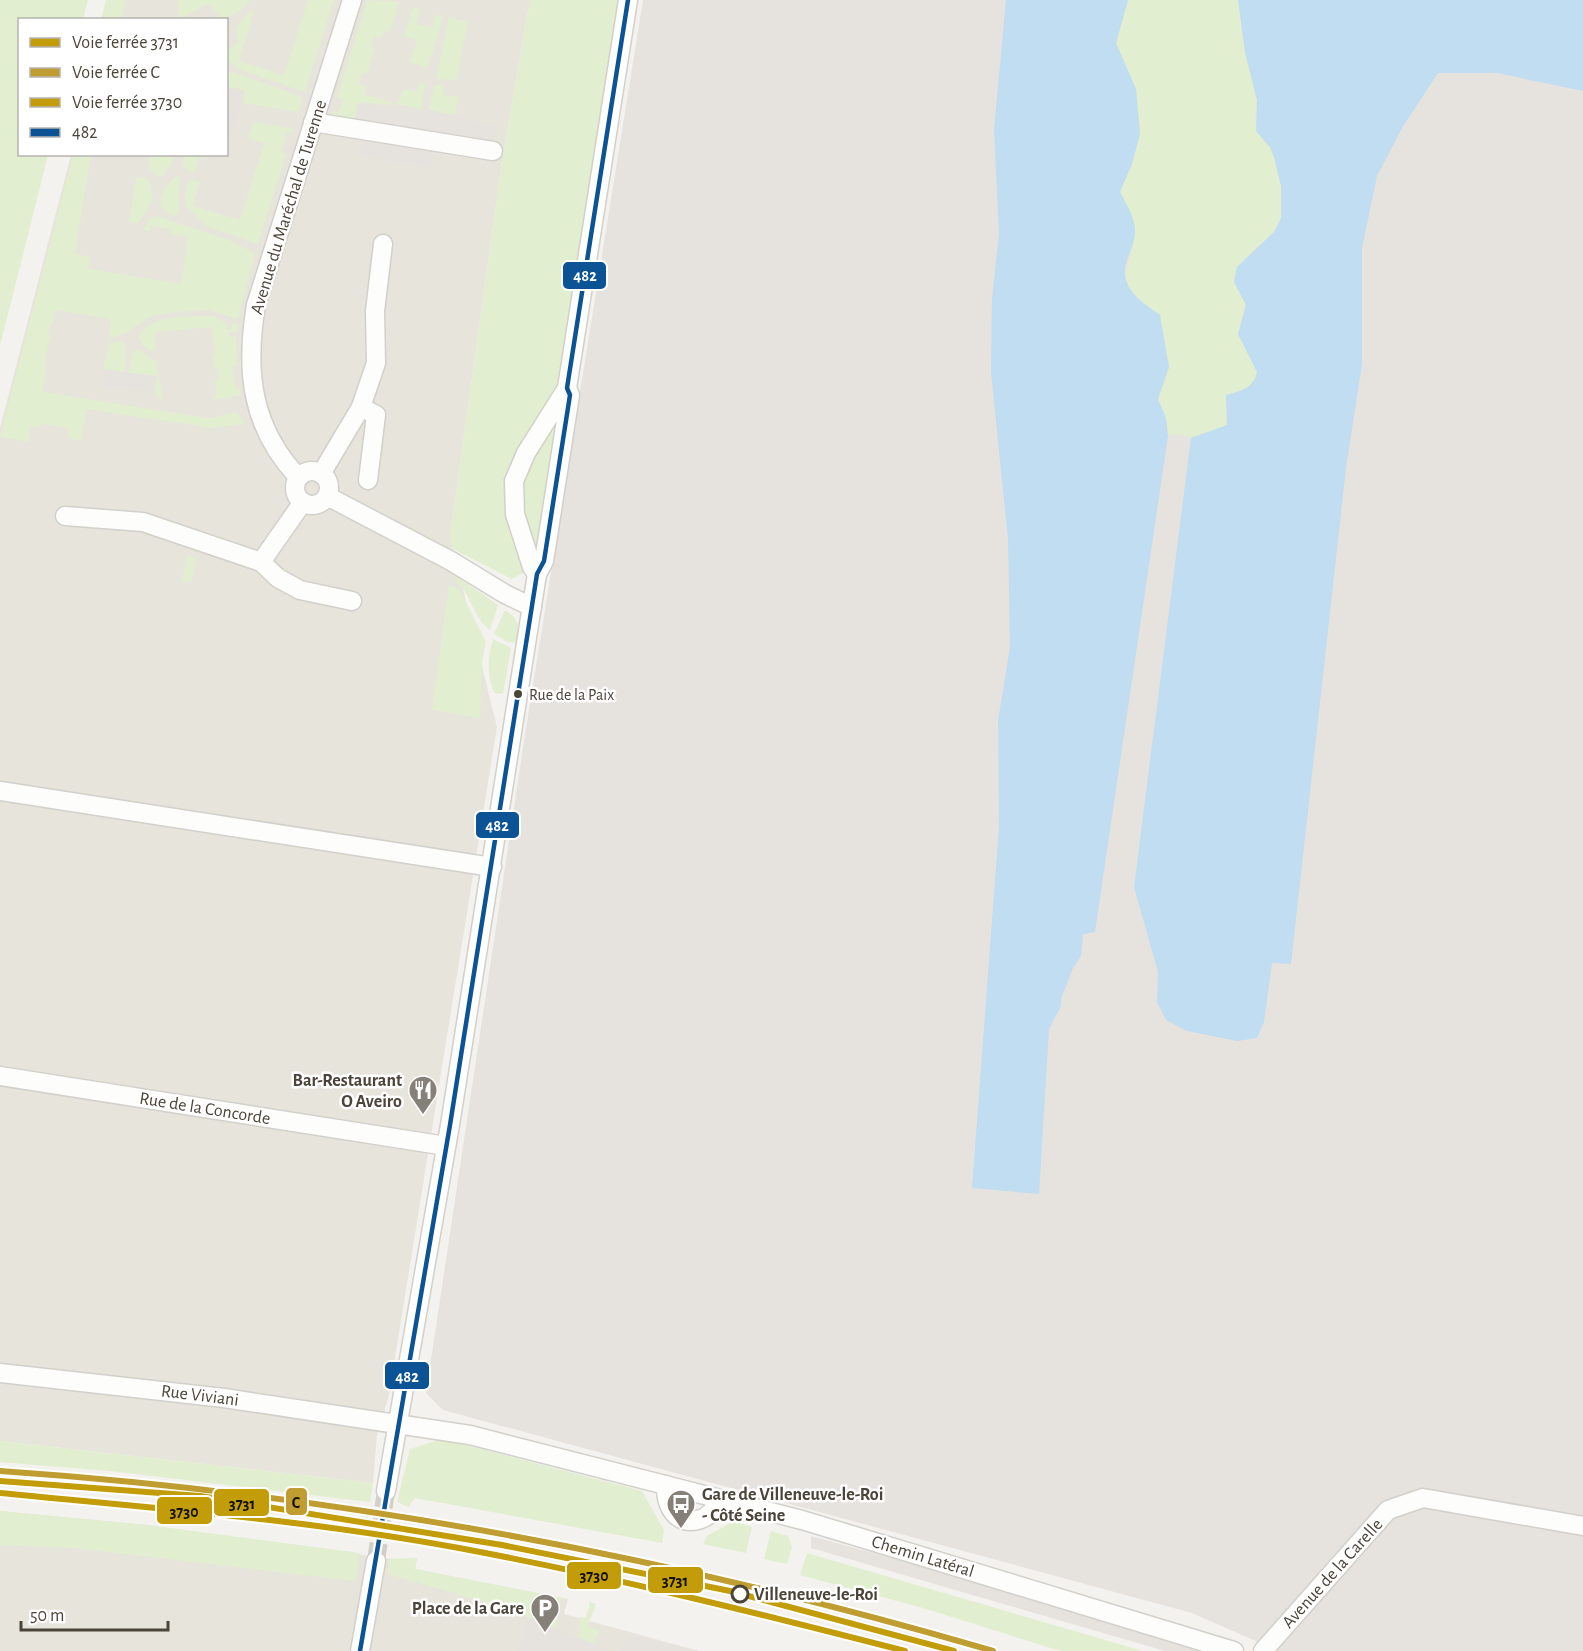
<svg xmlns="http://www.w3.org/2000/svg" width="1583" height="1651" font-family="'Alegreya Sans',sans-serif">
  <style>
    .residential { fill: #e7e4dc }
    .industrial { fill: #e6e2de }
    .green { fill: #e1eecf }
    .parking { fill: #e6e3df }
    .water { fill: #c0ddf1 }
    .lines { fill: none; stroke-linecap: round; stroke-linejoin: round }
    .street-tunnel { stroke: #d2cfca; stroke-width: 18; stroke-dasharray: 18 9; stroke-linecap: butt }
    .street-casing { stroke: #d2d0cb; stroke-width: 21 }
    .street { stroke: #fdfdfc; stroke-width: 18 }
    .bus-1-casing { stroke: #fff; stroke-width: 9 }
    .bus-1 { stroke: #0b5394; stroke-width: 4.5 }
    .rail-1-casing { stroke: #fff; stroke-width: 10 }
    .rail-2-casing { stroke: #fff; stroke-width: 10 }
    .rail-3-casing { stroke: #fff; stroke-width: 10 }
    .rail-1 { stroke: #c39c09; stroke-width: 6 }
    .rail-2 { stroke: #c09d31; stroke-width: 6 }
    .rail-3 { stroke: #c39c09; stroke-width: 6 }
    .bus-dot { fill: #4b4439; stroke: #fff; stroke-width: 2 }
    .stop-dot { fill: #fff; stroke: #4b4439; stroke-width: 3 }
    .labels { text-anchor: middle; stroke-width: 5; stroke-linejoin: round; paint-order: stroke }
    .bus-label { font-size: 16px; fill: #4b4439; stroke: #fff; text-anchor: start }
    .street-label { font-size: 18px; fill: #4b4439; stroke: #fff }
    .poi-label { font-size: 18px; font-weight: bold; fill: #4b4439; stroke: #fff; text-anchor: end }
    .stop-label { font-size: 18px; font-weight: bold; fill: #4b4439; stroke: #fff; text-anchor: start }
    .line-badge { stroke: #fff; stroke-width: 2 }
    .badge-label { font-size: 16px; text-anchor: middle; font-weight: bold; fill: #fff }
    .pale-badge-label { font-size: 16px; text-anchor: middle; font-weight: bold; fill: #111 }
  </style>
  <rect width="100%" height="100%" fill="#f4f2ee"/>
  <!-- residential -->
  <g class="residential">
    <path d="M 112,0 L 530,0 L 502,161 L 450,537 L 497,727 L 389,1395 L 377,1436 L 373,1483 L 0,1441 L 0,428 L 71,155 L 226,154 L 226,20 L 107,19 Z"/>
    <path d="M 0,1511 L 147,1525 L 399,1560 L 417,1558 L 415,1569 L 568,1599 L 564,1614 L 699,1651 L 0,1651 Z"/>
  </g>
  <!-- industrial -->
  <path class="industrial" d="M 643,0 L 1583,0 L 1583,1651 L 1278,1651 L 1192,1613 L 443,1410 L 426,1393 L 524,741 Z"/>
  <!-- green -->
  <g class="green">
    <path d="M 0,0 L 88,0 L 83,19 L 20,20 L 20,154 L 48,155 L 0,346 Z"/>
    <path d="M 106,0 L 125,0 L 122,19 L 101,19 Z"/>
    <path d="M 179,0 L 250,0 C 244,11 231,17 220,19 L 212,6 L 206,4 L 181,19 L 178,12 Z"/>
    <path d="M 308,0 L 334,0 L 305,92 L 240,70 L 227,59 L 227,51 L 238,43 L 236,28 L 248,13 L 254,11 L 239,61 L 284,75 Z"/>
    <path d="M 367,0 L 399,2 L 390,32 L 384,31 L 382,38 L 374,36 L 371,46 L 375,48 L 367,74 L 362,73 L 359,84 L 367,86 L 365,94 L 397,104 L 404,89 L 416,92 L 419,84 L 425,85 L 421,109 L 397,104 L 359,103 L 355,120 L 330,117 L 333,111 L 338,113 L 343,100 L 337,97 Z"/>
    <path d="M 530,0 L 618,0 L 558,388 L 516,457 L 525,572 L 512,579 L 453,549 L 450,537 L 502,161 Z"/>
    <path d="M 1128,0 L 1238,0 L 1245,52 L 1257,100 L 1255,116 L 1262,140 L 1270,147 L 1274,157 L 1281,186 L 1282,203 L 1281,218 L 1274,232 L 1248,256 L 1234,282 L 1246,304 L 1238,334 L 1257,372 C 1254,388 1241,391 1226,395 L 1227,425 L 1191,438 L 1179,434 L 1168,436 L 1166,418 L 1158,399 L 1169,367 L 1160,315 C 1151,308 1136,301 1131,291 C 1121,274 1128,267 1131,251 C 1135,230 1130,210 1120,192 L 1132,164 L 1116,43 Z"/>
    <path d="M 413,7 L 420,9 L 416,24 L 432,28 L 436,14 L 443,17 L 428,68 L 410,62 L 417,40 L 404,36 Z"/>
    <path d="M 449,18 L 468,22 L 456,80 L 436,79 Z"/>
    <path d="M 227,70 L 303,97 L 299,112 L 243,103 L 244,90 L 227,87 Z"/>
    <path d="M 434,85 L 444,86 L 443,95 L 458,97 L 455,115 L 429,110 Z"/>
    <path d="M 254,122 L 294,129 L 293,132 L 287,132 L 281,152 L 286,154 L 258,244 L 206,226 L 186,206 L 185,195 L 188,183 L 194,180 L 200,182 L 193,206 L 240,220 L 264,143 L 247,138 Z"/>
    <path d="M 73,155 L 91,155 L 75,254 L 90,257 L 88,269 L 181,284 L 188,237 L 171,234 L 171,229 L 150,226 L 150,231 L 144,230 L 149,219 L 157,216 L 229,240 L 255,253 L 238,319 L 208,310 L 176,312 L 151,316 L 124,334 L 109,338 L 111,322 L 108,318 L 56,310 L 53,325 L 50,325 L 48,335 L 51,336 L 44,361 L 47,362 L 43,392 L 194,416 L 209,418 L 237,412 L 245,424 L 212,428 L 87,409 L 81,441 L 68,438 L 69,428 L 42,424 L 41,427 L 31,426 L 28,442 L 0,436 Z"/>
    <path d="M 158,155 L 176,155 L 163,176 L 158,176 L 149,169 L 150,156 L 158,157 Z"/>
    <path d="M 183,155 L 183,154 L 209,155 L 207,159 L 199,157 L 194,173 L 183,166 Z"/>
    <path d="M 143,176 L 150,182 L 153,200 L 138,223 L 129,222 L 136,177 L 142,178 Z"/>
    <path d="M 176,176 L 180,176 L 178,214 L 174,216 C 150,208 162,188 176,176 Z"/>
    <path d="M 213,316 L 226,323 L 227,330 L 231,330 L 232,324 L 238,324 L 237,332 L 229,332 L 229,336 L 236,337 L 237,365 L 232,366 L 235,388 L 240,388 L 240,395 L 213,400 L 216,395 L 215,380 L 218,379 L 217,369 L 214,368 L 213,354 L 216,353 L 211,327 L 158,332 L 154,335 L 156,351 C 146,350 141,346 139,336 C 151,313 190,317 213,316 Z"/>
    <path d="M 121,341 L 125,343 L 127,351 L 124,372 L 103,369 L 109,344 Z"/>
    <path d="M 139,350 L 156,361 L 163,399 L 158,398 L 154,392 L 156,376 L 128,373 L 133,352 Z"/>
    <path d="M 556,424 L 559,427 L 538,547 L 534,544 C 516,492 520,467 556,424 Z"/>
    <path d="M 187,555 L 197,559 L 191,582 L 182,581 Z"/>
    <path d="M 456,576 L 498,605 L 490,630 C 473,617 471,594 455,580 Z"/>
    <path d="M 449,585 L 460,590 L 486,642 L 482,662 L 480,718 L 432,710 Z"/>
    <path d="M 505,610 C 519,618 520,628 517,643 L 507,642 L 494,634 Z"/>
    <path d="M 493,639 L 511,648 L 503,694 L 494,693 C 487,673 487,659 493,639 Z"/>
    <path d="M 439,1440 L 458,1443 L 642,1491 L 664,1530 L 662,1543 L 415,1498 L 408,1507 L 397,1502 L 410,1449 Z"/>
    <path d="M 0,1441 L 373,1483 L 370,1502 L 110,1471 L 0,1462 Z"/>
    <path d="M 0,1511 L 147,1525 L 360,1553 L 355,1581 L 74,1548 L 0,1545 Z"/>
    <path d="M 734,1521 L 752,1527 L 746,1553 L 703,1544 L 707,1536 Z"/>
    <path d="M 771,1531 L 788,1536 L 792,1547 L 787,1564 L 764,1559 Z"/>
    <path d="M 807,1553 L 1143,1651 L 1060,1651 L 923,1608 L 800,1575 Z"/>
    <path d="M 417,1558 L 415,1569 L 562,1598 L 555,1628 L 503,1607 L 387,1574 L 389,1559 Z"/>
    <path d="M 590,1602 L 596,1604 L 588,1626 L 599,1631 L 594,1643 L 579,1638 L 580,1617 L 586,1618 Z"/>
  </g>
  <!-- parking -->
  <g class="parking">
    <path d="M 226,87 L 244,90 L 240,110 L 232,133 L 229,134 L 226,133 Z"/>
    <path d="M 358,103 L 411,112 L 429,110 L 496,127 L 493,145 L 434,151 L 430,168 L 359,155 L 361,142 L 355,120 Z"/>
    <path d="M 105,370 L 157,376 L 154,392 L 103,387 Z"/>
    <path d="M 811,1536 L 1122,1621 L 1211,1651 L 1165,1651 L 811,1548 Z"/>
    <path d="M 1525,1555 L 1583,1561 L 1583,1651 L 1494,1651 L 1498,1627 L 1513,1629 L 1515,1613 L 1501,1610 L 1506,1574 L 1521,1576 Z"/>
    <path d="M 529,1618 L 579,1638 L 609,1651 L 518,1651 Z"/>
    <path d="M 636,1636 L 651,1640 L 699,1651 L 621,1651 L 627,1637 Z"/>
  </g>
  <!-- water -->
  <g class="water">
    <path d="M 1006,0 L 1128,0 L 1116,43 L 1136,89 L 1140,134 L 1132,164 L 1120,192 C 1126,204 1135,217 1135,231 C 1135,243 1129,253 1126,263 C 1119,288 1143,303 1160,315 L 1169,367 L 1158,399 L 1166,418 L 1168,436 L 1095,932 L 1083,934 L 1081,956 L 1073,968 L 1061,999 L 1061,1006 L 1049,1029 L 1039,1194 L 972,1188 L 999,827 L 998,721 L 1010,647 L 1008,539 L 991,372 L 992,299 L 999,234 L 994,129 Z"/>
    <path d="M 1238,0 L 1583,0 L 1583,91 L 1497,73 L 1438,73 L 1402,128 L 1377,176 L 1362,248 L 1362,364 L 1346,468 L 1291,964 L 1272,963 L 1264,1022 L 1257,1038 L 1237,1041 L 1187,1031 L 1166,1020 L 1157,1002 L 1158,972 L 1134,887 L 1191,438 L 1227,425 L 1226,395 C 1241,391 1254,388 1257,372 L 1238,334 L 1246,305 L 1234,282 L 1237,267 L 1274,232 L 1281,218 L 1281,186 L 1274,157 L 1270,147 L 1256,131 L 1257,100 L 1245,52 Z"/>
  </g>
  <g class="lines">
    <!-- street-tunnel -->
    <path class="street-tunnel" d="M 376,1561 L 386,1491"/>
    <!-- street casing -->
    <g class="street-casing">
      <g id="street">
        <path d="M 313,122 L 493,151"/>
        <path d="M 361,407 L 376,415 L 368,480"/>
        <circle cx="312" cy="488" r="17"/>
        <path d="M 321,474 L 361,407 L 376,363 L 375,311 L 383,244"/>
        <path d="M 298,477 C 251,427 245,371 256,305 L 352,0"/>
        <path d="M 327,496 L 451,561 L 505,594 L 532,607"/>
        <path d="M 65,516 L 143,522 L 261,562 L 278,578 L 300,590 L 352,601"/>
        <path d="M 261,562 L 303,502"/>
        <path d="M 537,574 L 532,567 L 515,514 L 514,481 L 526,453 L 567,388 L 628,0"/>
        <path d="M 0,791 L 492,867"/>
        <path d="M 0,1076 L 446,1146"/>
        <path d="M 0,1373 L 224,1398 L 470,1435 L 802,1520 L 1234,1651"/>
        <path d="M 666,1485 C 665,1505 676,1528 701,1519 C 709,1517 717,1506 722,1500"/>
        <path d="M 386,1491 L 450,1125 L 537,574 L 544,561 L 570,395 L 567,388"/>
        <path d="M 360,1651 L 376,1561"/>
        <path d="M 1263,1651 L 1388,1510 L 1423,1498 L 1583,1526"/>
      </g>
    </g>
    <!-- street -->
    <use href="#street" class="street"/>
    <!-- bus-1 casing -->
    <g class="bus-1-casing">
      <path id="bus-1" d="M 360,1651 L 450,1125 L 537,574 L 544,561 L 570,395 L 567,388 L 628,0"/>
    </g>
    <!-- bus-1 -->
    <use href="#bus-1" class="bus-1"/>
    <!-- rail-1 casing -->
    <g class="rail-1-casing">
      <path id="rail-1" d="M 0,1481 L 200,1496 L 502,1545 L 730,1591 L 954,1651"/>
    </g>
    <!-- rail-2 casing -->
    <g class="rail-2-casing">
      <path id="rail-2" d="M 0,1471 C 336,1494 670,1556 993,1651"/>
    </g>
    <!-- rail-3 casing -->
    <g class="rail-3-casing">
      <path id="rail-3" d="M 0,1493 C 154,1508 307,1520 459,1548 C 609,1576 757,1613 905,1651"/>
    </g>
    <!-- rail-1 -->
    <use href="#rail-1" class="rail-1"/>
    <!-- rail-2 -->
    <use href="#rail-2" class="rail-2"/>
    <!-- rail-3 -->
    <use href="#rail-3" class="rail-3"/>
  </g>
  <!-- icons -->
  <defs>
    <g id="restaurant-pin" transform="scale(1.5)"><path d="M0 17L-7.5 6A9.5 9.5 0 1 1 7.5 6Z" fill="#868178" stroke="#fff"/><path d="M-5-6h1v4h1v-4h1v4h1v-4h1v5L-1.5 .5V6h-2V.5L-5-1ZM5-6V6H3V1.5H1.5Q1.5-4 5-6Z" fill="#fff"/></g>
    <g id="bus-pin" transform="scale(1.5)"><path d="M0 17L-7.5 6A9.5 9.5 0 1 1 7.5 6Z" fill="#868178" stroke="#fff"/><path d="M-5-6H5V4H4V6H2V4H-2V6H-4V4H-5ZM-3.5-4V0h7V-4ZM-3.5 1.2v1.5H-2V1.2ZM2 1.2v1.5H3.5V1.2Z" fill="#fff"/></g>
    <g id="parking-pin" transform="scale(1.5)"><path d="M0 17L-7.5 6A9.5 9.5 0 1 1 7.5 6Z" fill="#868178" stroke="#fff"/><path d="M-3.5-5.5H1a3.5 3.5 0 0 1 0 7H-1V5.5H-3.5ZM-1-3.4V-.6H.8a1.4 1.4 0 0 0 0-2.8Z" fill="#fff"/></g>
  </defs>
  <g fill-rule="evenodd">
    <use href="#restaurant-pin" x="423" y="1090"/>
    <use href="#bus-pin" x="681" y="1504"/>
    <use href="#parking-pin" x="545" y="1608"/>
  </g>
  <!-- markers -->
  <circle class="bus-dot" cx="518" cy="694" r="5"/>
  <circle class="stop-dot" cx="740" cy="1594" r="8"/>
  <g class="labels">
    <!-- bus labels -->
    <g class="bus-label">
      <text x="529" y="700">Rue de la Paix</text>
    </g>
    <!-- street labels -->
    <g class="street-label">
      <text transform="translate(288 207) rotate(-73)" y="6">Avenue du Maréchal de Turenne</text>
      <text transform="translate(205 1108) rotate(9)" y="6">Rue de la Concorde</text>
      <text transform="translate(200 1395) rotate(7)" y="6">Rue Viviani</text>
      <text transform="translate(923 1556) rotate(17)" y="6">Chemin Latéral</text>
      <text transform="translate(1332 1573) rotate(-48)" y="6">Avenue de la Carelle</text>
    </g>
    <!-- poi labels -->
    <g class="poi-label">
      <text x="402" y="1086">Bar-Restaurant<tspan x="402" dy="21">O Aveiro</tspan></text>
      <text x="702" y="1500" text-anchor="start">Gare de Villeneuve-le-Roi<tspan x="702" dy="21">- Côté Seine</tspan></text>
      <text x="524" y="1614">Place de la Gare</text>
    </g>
    <!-- stop labels -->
    <g class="stop-label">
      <text x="754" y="1600">Villeneuve-le-Roi</text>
    </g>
  </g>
  <g class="line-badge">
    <rect x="562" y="261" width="45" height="29" rx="6" fill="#0b5394"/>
    <rect x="475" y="811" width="45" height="28" rx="6" fill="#0b5394"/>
    <rect x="384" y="1361" width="46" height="29" rx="6" fill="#0b5394"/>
    <rect x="285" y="1487" width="23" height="29" rx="6" fill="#c09d31"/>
    <rect x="213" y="1488" width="57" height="29" rx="6" fill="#c39c09"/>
    <rect x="156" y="1496" width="57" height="29" rx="6" fill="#c39c09"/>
    <rect x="566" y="1561" width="56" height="29" rx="6" fill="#c39c09"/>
    <rect x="647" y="1566" width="57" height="28" rx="6" fill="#c39c09"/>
  </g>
  <g class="badge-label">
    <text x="585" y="281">482</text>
    <text x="497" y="831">482</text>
    <text x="407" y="1382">482</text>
  </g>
  <g class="pale-badge-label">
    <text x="296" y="1508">C</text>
    <text x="242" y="1509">3731</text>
    <text x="184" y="1517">3730</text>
    <text x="594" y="1581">3730</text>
    <text x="675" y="1586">3731</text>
  </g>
  <!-- legend -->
  <rect x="18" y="18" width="210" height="138" fill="#ffffff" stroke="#b7b4b0" stroke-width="1.5"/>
  <rect x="30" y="38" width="30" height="9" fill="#c39c09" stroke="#b7b4b0" stroke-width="1.5"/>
  <text x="72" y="48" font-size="18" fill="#4b4439">Voie ferrée 3731</text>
  <rect x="30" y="68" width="30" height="9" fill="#c09d31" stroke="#b7b4b0" stroke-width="1.5"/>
  <text x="72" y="78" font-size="18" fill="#4b4439">Voie ferrée C</text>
  <rect x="30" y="98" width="30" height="9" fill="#c39c09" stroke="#b7b4b0" stroke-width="1.5"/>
  <text x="72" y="108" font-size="18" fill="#4b4439">Voie ferrée 3730</text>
  <rect x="30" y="128" width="30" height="9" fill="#0b5394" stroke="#b7b4b0" stroke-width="1.5"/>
  <text x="72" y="138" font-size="18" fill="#4b4439">482</text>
  <!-- scale -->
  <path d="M21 1621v9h147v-9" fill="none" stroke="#4b4439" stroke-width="3"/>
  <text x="30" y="1621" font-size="18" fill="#4b4439" stroke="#ffffff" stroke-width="4.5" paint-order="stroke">50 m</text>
</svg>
